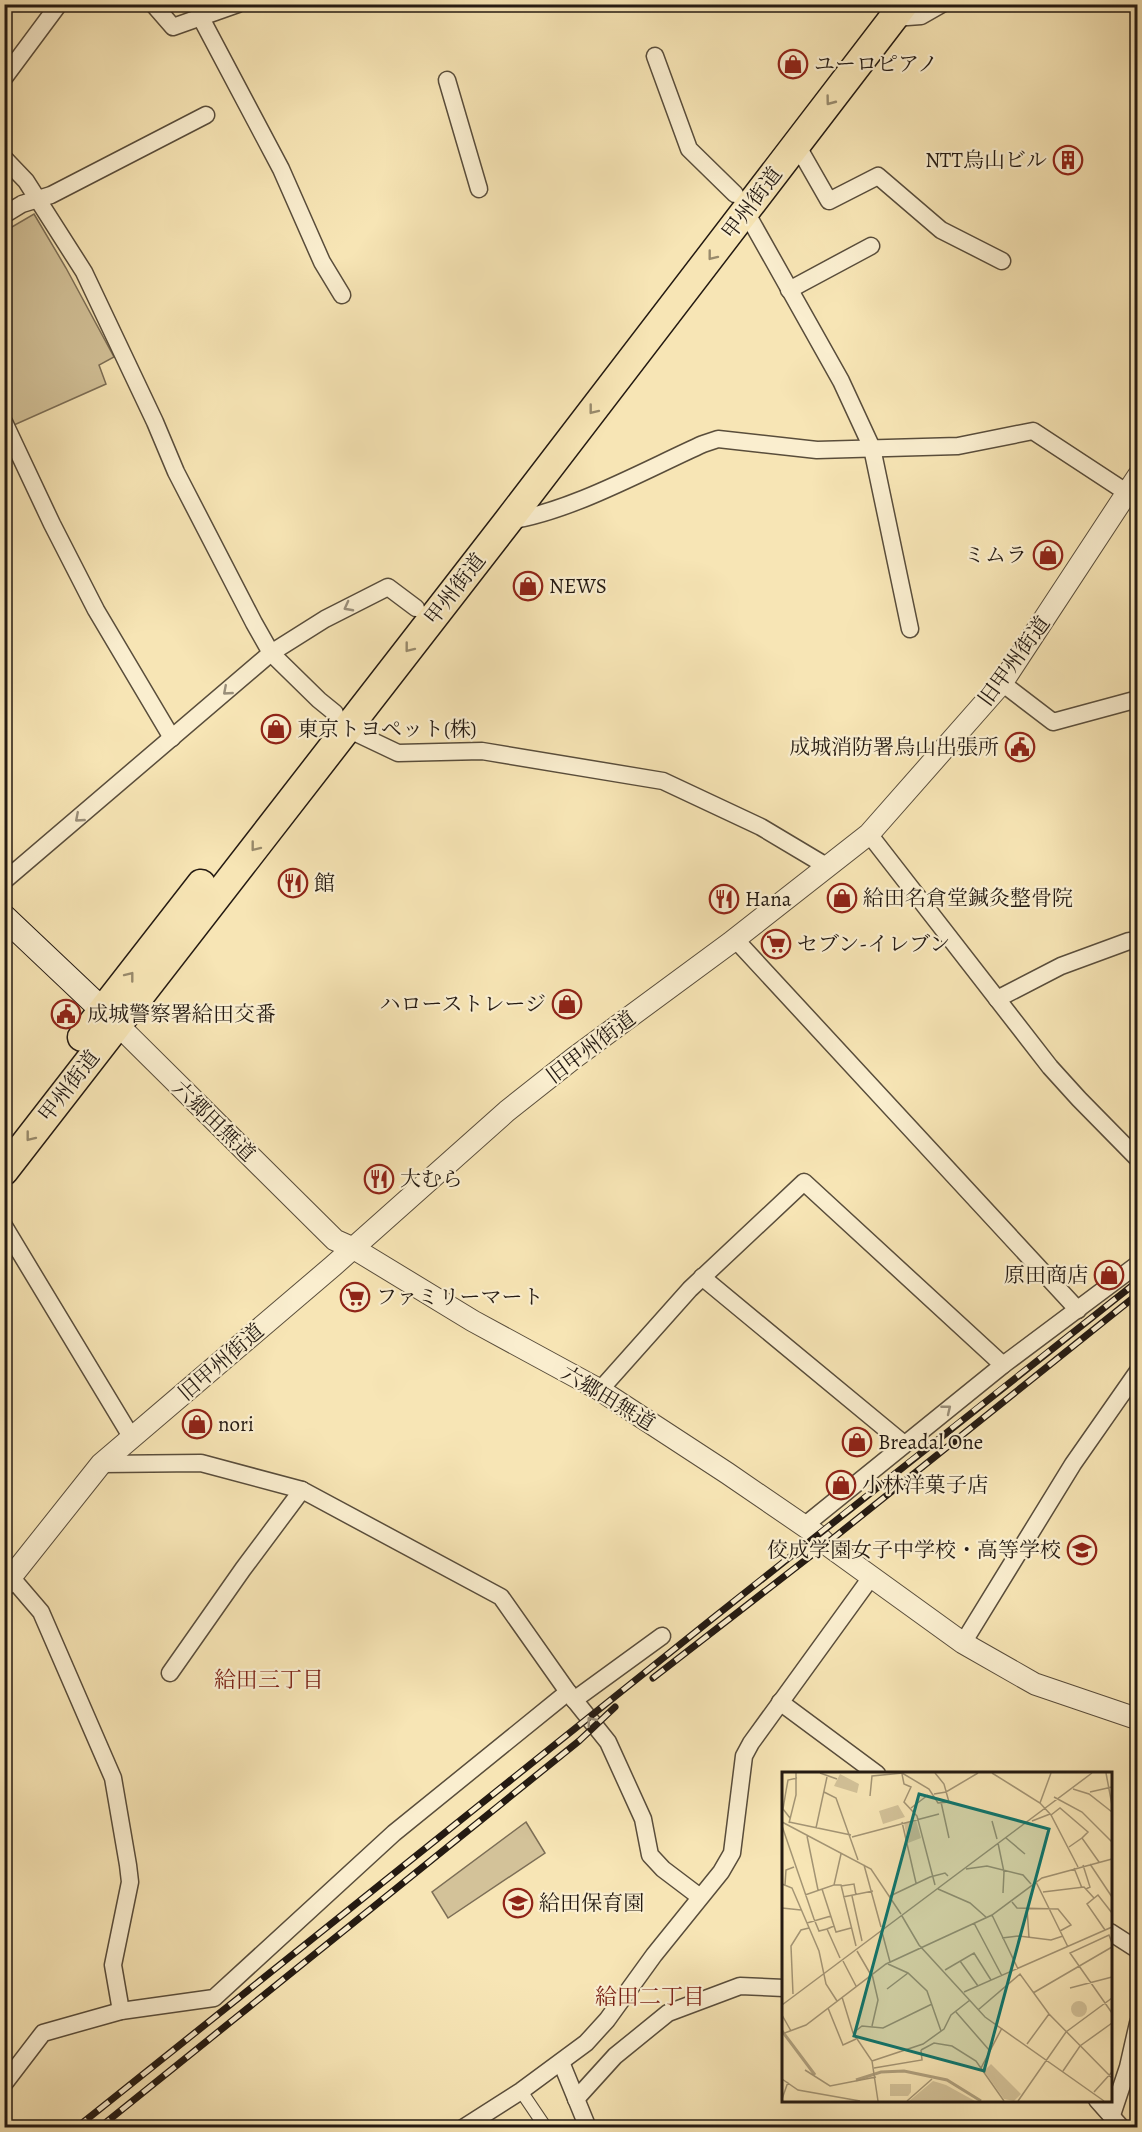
<svg xmlns="http://www.w3.org/2000/svg" width="1142" height="2132" font-family="Alegreya,'Noto Serif JP',serif">
  <style>
    .green { fill: #d3c299; stroke: #7c6e56; stroke-width: 1.5 }
    .lines { fill: none; stroke-linecap: round; stroke-linejoin: round }
    .pedestrian-casing { stroke: #594d3b; stroke-width: 14 }
    .minor-casing { stroke: #594d3b; stroke-width: 19 }
    .tertiary-casing { stroke: #594d3b; stroke-width: 23 }
    .secondary-casing { stroke: #241a12; stroke-width: 26 }
    .trunk-casing { stroke: #241a12; stroke-width: 31 }
    .pedestrian { stroke: #faeecf; stroke-width: 12 }
    .minor { stroke: #faeecf; stroke-width: 16 }
    .tertiary { stroke: #faeecf; stroke-width: 21 }
    .secondary { stroke: #faeecf; stroke-width: 24 }
    .trunk { stroke: #f7e5b5; stroke-width: 28 }
    .rail-casing { stroke: #241a12; stroke-width: 7 }
    .rail { stroke: #faeecf; stroke-width: 4.5; stroke-dasharray: 14; stroke-linecap: butt }
    .oneway { stroke: #988a6c }
    .oneway2 { stroke: #9a8f7a }
    .labels { text-anchor: middle; stroke-width: 4.5; stroke-linejoin: round; paint-order: stroke }
    .poi-label { font-size: 21px; fill: #241a12; stroke: #faeecf; text-anchor: start }
    .street-label { font-size: 21px; fill: #241a12; stroke: #faeecf }
    .neighbourhood-label { font-size: 22px; fill: #7a1f14; stroke: #faeecf }
    .inset-river { fill: none; stroke: #afa07e; stroke-width: 3 }
    .inset-road { fill: none; stroke: #a39474; stroke-width: 1.5 }
    .view { fill: #0f766e; fill-opacity: 0.15; stroke: #0f766e; stroke-width: 3 }
    .inset-edge { fill: none; stroke: #241a12; stroke-width: 3 }
  </style>
  <rect width="100%" height="100%" fill="#f7e5b5"/>
  <filter id="stains"><feTurbulence type="fractalNoise" baseFrequency=".00333" numOctaves="4"/><feColorMatrix values="0 0 0 0 .2 0 0 0 0 .09 0 0 0 0 .02 0 0 0 .5 -.17"/></filter>
  <radialGradient id="worn" r=".72"><stop offset=".6" stop-color="#630" stop-opacity="0"/><stop offset="1" stop-color="#630" stop-opacity=".3"/></radialGradient>
  <!-- green -->
  <g class="green">
    <path d="M 34,214 L 66,268 L 114,357 L 99,365 L 106,384 L 14,425 L 5,406 L 5,231 Z"/>
    <path d="M 526,1822 L 545,1853 L 448,1918 L 432,1892 Z"/>
  </g>
  <g class="lines">
    <!-- pedestrian casing -->
    <g class="pedestrian-casing">
      <path id="pedestrian" d="M 521,2091 L 546,2128"/>
    </g>
    <!-- minor casing -->
    <g class="minor-casing">
      <g id="minor">
        <path d="M 153,4 L 173,27 L 238,4"/>
        <path d="M 201,18 L 281,169 L 322,262 L 342,295"/>
        <path d="M 894,18 L 921,16 L 942,4"/>
        <path d="M 655,56 L 689,149 L 735,194"/>
        <path d="M 4,78 L 59,4"/>
        <path d="M 447,80 L 479,189"/>
        <path d="M 797,145 L 829,201 L 878,176 L 941,230 L 1002,261"/>
        <path d="M 4,158 L 26,181 L 84,272 L 155,422 L 176,472 L 254,623 L 271,653 L 319,700 L 335,713"/>
        <path d="M 746,212 L 841,381 L 872,448 L 910,629"/>
        <path d="M 4,215 L 22,204 L 51,195 L 206,115"/>
        <path d="M 789,290 L 871,246"/>
        <path d="M 4,422 L 52,524 L 96,610 L 172,738"/>
        <path d="M 508,521 C 570,512 645,470 703,444 L 718,439 L 817,450 L 958,446 L 1033,431 L 1126,492"/>
        <path d="M 1002,683 L 1053,722 L 1138,699"/>
        <path d="M 348,726 L 358,734 L 398,753 L 482,751 L 663,781 L 761,827 L 828,867"/>
        <path d="M 869,834 L 1050,1067 L 1079,1099 L 1138,1159"/>
        <path d="M 4,881 L 271,653 L 325,619 L 388,587 L 416,608"/>
        <path d="M 735,939 L 1078,1310"/>
        <path d="M 997,999 L 1061,966 L 1129,941 L 1138,941"/>
        <path d="M 4,1226 L 132,1438"/>
        <path d="M 702,1277 L 904,1444"/>
        <path d="M 600,1390 L 690,1289 L 804,1182 L 1003,1365"/>
        <path d="M 101,1464 L 201,1463 L 302,1490 L 501,1597 L 568,1692 L 608,1742 L 643,1819 L 650,1855 L 663,1869 L 700,1897"/>
        <path d="M 804,1526 L 1003,1365 L 1138,1264"/>
        <path d="M 11,1577 L 41,1612 L 113,1778 L 128,1865 L 130,1882 L 113,1965 L 121,2011"/>
        <path d="M 963,1643 L 1073,1464 L 1138,1371"/>
        <path d="M 170,1673 L 243,1569 L 302,1490"/>
        <path d="M 574,1700 L 662,1636"/>
        <path d="M 780,1702 L 877,1774"/>
        <path d="M 1110,1932 L 1138,1950"/>
        <path d="M 561,2062 L 588,2128"/>
        <path d="M 4,2084 L 43,2033 L 121,2011 L 214,1998 L 394,1833 L 568,1692"/>
        <path d="M 576,2099 L 615,2056 L 668,2013 L 740,1986 L 784,1988"/>
        <path d="M 1097,2100 L 1122,2128"/>
        <path d="M 1112,2115 L 1128,2067 L 1138,2023"/>
        <path d="M 463,2128 L 521,2091 L 586,2043 L 607,2020 L 654,1955 L 721,1872 L 732,1853 L 744,1756 L 751,1743 L 872,1576"/>
      </g>
    </g>
    <!-- tertiary casing -->
    <g class="tertiary-casing">
      <g id="tertiary">
        <path d="M 117,1024 L 335,1240 L 353,1248 L 473,1321 L 600,1390 L 727,1473 L 816,1534 L 826,1544 L 963,1643 L 1035,1684 L 1138,1719"/>
        <path d="M 4,1586 L 101,1464 L 333,1266 L 507,1111 L 574,1058 L 730,943 L 869,834 L 1002,683 L 1138,476"/>
      </g>
    </g>
    <!-- secondary casing -->
    <g class="secondary-casing">
      <path id="secondary" d="M 4,917 L 116,1023"/>
    </g>
    <!-- trunk casing -->
    <g class="trunk-casing">
      <g id="trunk">
        <path d="M 82,1037 L 201,884"/>
        <path d="M 4,1171 L 508,521 L 904,4"/>
      </g>
    </g>
    <!-- pedestrian -->
    <use href="#pedestrian" class="pedestrian"/>
    <!-- minor -->
    <use href="#minor" class="minor"/>
    <!-- tertiary -->
    <use href="#tertiary" class="tertiary"/>
    <!-- secondary -->
    <use href="#secondary" class="secondary"/>
    <!-- trunk -->
    <use href="#trunk" class="trunk"/>
    <!-- rail casing -->
    <g class="rail-casing">
      <g id="rail">
        <path d="M 653,1678 L 826,1544 L 1138,1294"/>
        <path d="M 76,2128 C 430,1845 782,1561 1138,1281"/>
        <path d="M 99,2128 L 579,1741 L 615,1707"/>
      </g>
    </g>
    <!-- rail -->
    <use href="#rail" class="rail"/>
  </g>
  <!-- one-way arrows -->
  <defs><path id="oneway-chevron" d="M-2-3.5L2.5 0L-2 3.5" fill="none" stroke-width="1.6" stroke-linecap="round" stroke-linejoin="round" transform="scale(1.5)"/></defs>
  <g class="oneway">
    <use href="#oneway-chevron" transform="translate(830 101) rotate(127)"/>
    <use href="#oneway-chevron" transform="translate(712 256) rotate(128)"/>
    <use href="#oneway-chevron" transform="translate(593 410) rotate(128)"/>
    <use href="#oneway-chevron" transform="translate(409 648) rotate(128)"/>
    <use href="#oneway-chevron" transform="translate(255 847) rotate(128)"/>
    <use href="#oneway-chevron" transform="translate(130 976) rotate(-52)"/>
    <use href="#oneway-chevron" transform="translate(30 1137) rotate(128)"/>
  </g>
  <g class="oneway2">
    <use href="#oneway-chevron" transform="translate(348 607) rotate(152)"/>
    <use href="#oneway-chevron" transform="translate(227 691) rotate(139)"/>
    <use href="#oneway-chevron" transform="translate(79 818) rotate(139)"/>
    <use href="#oneway-chevron" transform="translate(947 1409) rotate(-39)"/>
    <use href="#oneway-chevron" transform="translate(591 1721) rotate(-129)"/>
  </g>
  <!-- icons -->
  <defs>
    <g id="shop-ring" transform="scale(1.5)"><circle r="9.5" fill="#faeecf" stroke="#8f2418" stroke-width="1.5"/><path d="M-5-2.5h2.3a2.7 3.5 0 0 1 5.4 0H5L5.5 6h-11ZM-1.5-2.5h3a1.5 2.3 0 0 0-3 0Z" fill="#8f2418"/></g>
    <g id="building-ring" transform="scale(1.5)"><circle r="9.5" fill="#faeecf" stroke="#8f2418" stroke-width="1.5"/><path d="M-4-6H4V6H1V3H-1V6H-4ZM-2.5-4.3h1.7v1.8h-1.7ZM.8-4.3h1.7v1.8H.8ZM-2.5-1h1.7V.8h-1.7ZM.8-1h1.7V.8H.8Z" fill="#8f2418"/></g>
    <g id="civic-ring" transform="scale(1.5)"><circle r="9.5" fill="#faeecf" stroke="#8f2418" stroke-width="1.5"/><path d="M-.6-6.5H3V-4.5H.6V-3L4-1V1h2V6H-6V1h2V-1L-.6-3ZM-1.2 2.5V6h2.4V2.5Z" fill="#8f2418"/></g>
    <g id="restaurant-ring" transform="scale(1.5)"><circle r="9.5" fill="#faeecf" stroke="#8f2418" stroke-width="1.5"/><path d="M-5-6h1v4h1v-4h1v4h1v-4h1v5L-1.5 .5V6h-2V.5L-5-1ZM5-6V6H3V1.5H1.5Q1.5-4 5-6Z" fill="#8f2418"/></g>
    <g id="supermarket-ring" transform="scale(1.5)"><circle r="9.5" fill="#faeecf" stroke="#8f2418" stroke-width="1.5"/><path d="M-6-5.5h2.5l.6 2H6L4.5 2H-2.5L-4.4-4H-6ZM-1.5 3.2a1.3 1.3 0 1 0 .1 0ZM3 3.2a1.3 1.3 0 1 0 .1 0Z" fill="#8f2418"/></g>
    <g id="school-ring" transform="scale(1.5)"><circle r="9.5" fill="#faeecf" stroke="#8f2418" stroke-width="1.5"/><path d="M0-5L7-2L0 1L-7-2ZM-4 1L0 2.5L4 1V4Q0 6-4 4Z" fill="#8f2418"/></g>
  </defs>
  <g fill-rule="evenodd">
    <use href="#shop-ring" x="793" y="64"/>
    <use href="#building-ring" x="1068" y="160"/>
    <use href="#shop-ring" x="1048" y="555"/>
    <use href="#shop-ring" x="528" y="586"/>
    <use href="#shop-ring" x="276" y="729"/>
    <use href="#civic-ring" x="1020" y="747"/>
    <use href="#restaurant-ring" x="293" y="883"/>
    <use href="#shop-ring" x="842" y="898"/>
    <use href="#restaurant-ring" x="724" y="899"/>
    <use href="#supermarket-ring" x="776" y="944"/>
    <use href="#shop-ring" x="567" y="1004"/>
    <use href="#civic-ring" x="66" y="1014"/>
    <use href="#restaurant-ring" x="379" y="1179"/>
    <use href="#shop-ring" x="1109" y="1275"/>
    <use href="#supermarket-ring" x="355" y="1297"/>
    <use href="#shop-ring" x="197" y="1424"/>
    <use href="#shop-ring" x="857" y="1442"/>
    <use href="#shop-ring" x="841" y="1485"/>
    <use href="#school-ring" x="1082" y="1550"/>
    <use href="#school-ring" x="518" y="1903"/>
  </g>
  <g class="labels">
    <!-- poi labels -->
    <g class="poi-label">
      <text x="814" y="71">ユーロピアノ</text>
      <text x="1047" y="167" text-anchor="end">NTT烏山ビル</text>
      <text x="1027" y="562" text-anchor="end">ミムラ</text>
      <text x="549" y="593">NEWS</text>
      <text x="297" y="736">東京トヨペット(株)</text>
      <text x="999" y="754" text-anchor="end">成城消防署烏山出張所</text>
      <text x="314" y="890">館</text>
      <text x="863" y="905">給田名倉堂鍼灸整骨院</text>
      <text x="745" y="906">Hana</text>
      <text x="797" y="951">セブン-イレブン</text>
      <text x="546" y="1011" text-anchor="end">ハローストレージ</text>
      <text x="87" y="1021">成城警察署給田交番</text>
      <text x="400" y="1186">大むら</text>
      <text x="1088" y="1282" text-anchor="end">原田商店</text>
      <text x="376" y="1304">ファミリーマート</text>
      <text x="218" y="1431">nori</text>
      <text x="878" y="1449">Breadal One</text>
      <text x="862" y="1492">小林洋菓子店</text>
      <text x="1061" y="1557" text-anchor="end">佼成学園女子中学校・高等学校</text>
      <text x="539" y="1910">給田保育園</text>
    </g>
    <!-- street labels -->
    <g class="street-label">
      <text transform="translate(752 203) rotate(-53)" y="7">甲州街道</text>
      <text transform="translate(455 589) rotate(-52)" y="7">甲州街道</text>
      <text transform="translate(1014 661) rotate(-54)" y="7">旧甲州街道</text>
      <text transform="translate(591 1047) rotate(-37)" y="7">旧甲州街道</text>
      <text transform="translate(69 1086) rotate(-52)" y="7">甲州街道</text>
      <text transform="translate(214 1121) rotate(44)" y="7">六郷田無道</text>
      <text transform="translate(221 1362) rotate(-41)" y="7">旧甲州街道</text>
      <text transform="translate(608 1398) rotate(31)" y="7">六郷田無道</text>
    </g>
    <!-- neighbourhood labels -->
    <g class="neighbourhood-label">
      <text x="269" y="1687">給田三丁目</text>
      <text x="650" y="2004">給田二丁目</text>
    </g>
  </g>
  <!-- overview -->
  <g transform="translate(782 1772)">
    <rect width="330" height="330" fill="#f7e5b5"/>
    <path d="M 58,2 L 77,12 L 75,21 L 52,14 ZM 116,33 L 123,45 L 101,52 L 97,39 ZM 134,48 L 139,66 L 126,71 L 122,51 ZM289 237a8 8 0 1 1 16 0a8 8 0 1 1-16 0ZM 209,292 L 239,322 L 232,329 L 222,327 L 202,299 ZM 151,309 L 164,313 L 193,329 L 127,329 ZM 108,312 L 129,312 L 129,320 L 126,324 L 108,324 Z" fill="#d3c299"/>
    <path class="inset-river" d="M 0,259 L 33,303M 74,308 L 99,300 L 122,299 L 165,308 L 199,329"/>
    <path class="inset-road" d="M 38,1 L 55,7M 120,1 L 147,17 L 156,31 L 167,30 L 162,12 L 153,1M 210,1 L 258,31 L 269,43 L 296,95M 324,1 L 330,33M 120,2 L 122,12 L 129,15 L 122,30 L 135,44 L 153,113M 291,17 L 307,22 L 330,40M 42,20 L 54,26 L 76,88M 308,20 L 330,15M 152,22 L 164,20 L 196,1M 88,24 L 90,4 L 121,1M 272,25 L 300,40 L 330,70M 159,30 L 167,66M 258,31 L 269,1M 129,36 L 146,23M 269,43 L 278,36 L 306,60 L 300,66M 8,46 L 1,37 L 4,19 L 6,8 L 15,6M 210,49 L 215,67M 250,49 L 268,42M 0,50 L 89,97 L 119,142M 7,50 L 69,63M 120,50 L 134,111M 7,51 L 14,23 L 14,1M 0,54 L 32,147 L 37,159 L 45,157M 34,56 L 45,5M 25,64 L 36,118M 70,65 L 157,42M 224,66 L 243,82M 216,71 L 222,100 L 221,121M 287,75 L 300,66 L 317,90M 308,92 L 330,125M 82,93 L 99,155M 301,93 L 308,115 L 304,117M 292,96 L 300,116M 184,97 L 205,94 L 241,103 L 249,112M 254,110 L 286,175M 0,112 L 10,116 L 37,179 L 44,212 L 55,229M 3,113 L 4,98 L 12,95M 52,113 L 59,113 L 74,174M 59,114 L 72,112 L 74,123M 40,117 L 54,160 L 69,156M 156,117 L 188,131 L 205,146M 261,120 L 302,115 L 312,126M 23,123 L 52,113 L 59,82M 70,124 L 80,169M 108,124 L 148,105 L 163,101 L 166,104M 61,125 L 91,119M 230,130 L 235,136 L 276,137 L 289,153 L 278,159M 0,136 L 19,138M 245,136 L 247,166M 210,143 L 236,197M 120,144 L 137,173 L 203,245 L 322,329M 25,151 L 49,144M 192,151 L 220,204M 52,154 L 45,157 L 58,186M 323,158 L 305,132 L 316,123 L 330,141M 100,160 L 108,190M 220,166 L 237,164 L 269,168 L 281,164M 330,171 L 327,163 L 288,181 L 330,241M 75,179 L 89,203M 61,189 L 74,214M 178,189 L 196,214M 106,192 L 126,201 L 145,219 L 159,259M 163,198 L 192,181 L 209,208M 288,216 L 330,205M 105,217 L 126,201M 182,220 L 330,155M 251,221 L 330,175M 11,222 L 9,174 L 19,158 L 27,156M 60,225 L 71,261 L 90,289 L 96,329M 0,233 L 310,1M 46,236 L 61,273 L 74,267M 196,238 L 238,202 L 267,242 L 330,306M 174,240 L 208,279M 0,243 L 9,259M 90,254 L 96,228 L 90,202M 71,261 L 80,254 L 101,256 L 150,232M 0,262 L 24,253 L 104,192 L 210,143 L 260,106 L 330,87M 245,272 L 267,242M 139,278 L 152,271 L 170,274 L 194,289 L 222,329M 90,289 L 141,272 L 162,257 L 169,243 L 188,228M 92,296 L 140,288 L 139,278M 199,296 L 220,256M 23,298 L 48,314 L 94,305M 281,299 L 298,274 L 330,251M 0,307 L 16,318 L 78,329M 312,320 L 330,300M 0,327 L 6,310M 125,329 L 150,307M 236,329 L 284,260 L 330,226"/>
    <path class="view" d="M 137,22 L 267,57 L 202,299 L 72,264 Z"/>
    <rect width="330" height="330" class="inset-edge"/>
  </g>
  <!-- margin -->
  <rect width="1142" height="2132" fill="none" stroke="#f7e5b5" stroke-width="24"/>
  <rect x="6" y="6" width="1130" height="2120" fill="none" stroke="#241a12" stroke-width="3"/>
  <rect x="12" y="12" width="1118" height="2108" fill="none" stroke="#241a12" stroke-width="1.5"/>
  <rect width="100%" height="100%" filter="url(#stains)"/>
  <rect width="100%" height="100%" fill="url(#worn)"/>
</svg>
